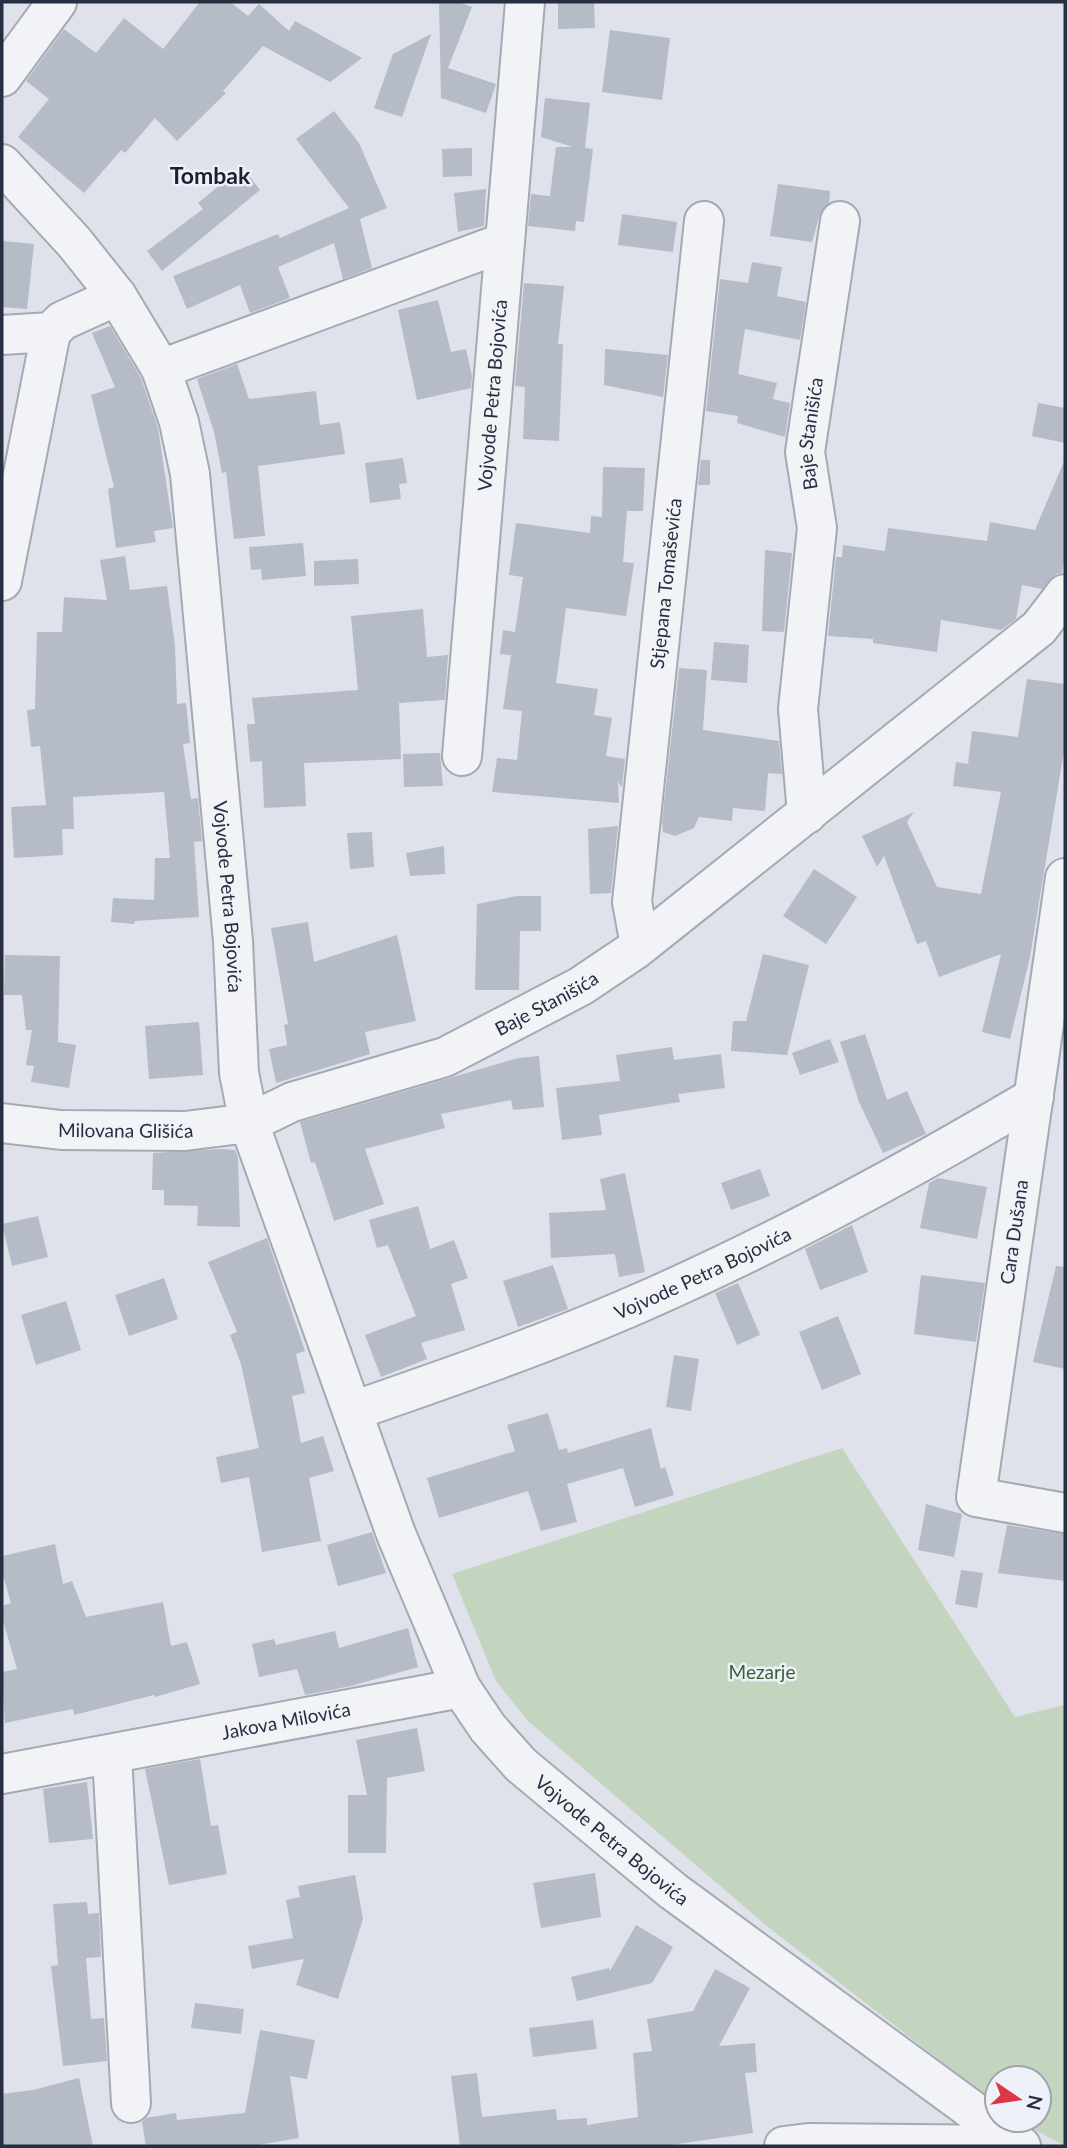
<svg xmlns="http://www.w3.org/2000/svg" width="1067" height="2148" font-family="Lato,sans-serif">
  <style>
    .green { fill: #c3d4bf }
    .building { fill: #b5bbc7 }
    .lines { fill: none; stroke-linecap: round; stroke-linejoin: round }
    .minor-casing { stroke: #a4a9b4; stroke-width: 42 }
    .minor { stroke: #f2f3f7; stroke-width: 38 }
    .labels { text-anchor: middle; stroke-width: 5; stroke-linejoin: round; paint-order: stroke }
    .street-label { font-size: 19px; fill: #262f42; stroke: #eef1f7 }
    .park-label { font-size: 19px; fill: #385f32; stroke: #eef1f7 }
    .quarter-label { font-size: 23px; font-weight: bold; fill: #182033; stroke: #eef1f7 }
  </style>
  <rect width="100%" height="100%" fill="#dfe2ea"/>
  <!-- green -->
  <path class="green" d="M 842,1448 L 1015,1717 L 1065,1705 L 1065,2146 L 1017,2120 L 1039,2120 L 1039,2078 L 997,2078 L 997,2105 L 768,1927 L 528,1721 L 496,1681 L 452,1574 Z"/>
  <!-- building -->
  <g class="building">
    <path d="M 200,2 L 230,2 L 248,16 L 259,4 L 289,31 L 295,21 L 362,58 L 330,82 L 263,46 L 223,91 L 226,93 L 177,141 L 155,118 L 125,153 L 121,150 L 84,193 L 18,137 L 49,99 L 26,81 L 64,29 L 96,53 L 124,18 L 163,49 Z"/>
    <path d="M 439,2 L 458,2 L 472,7 L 448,68 L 496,84 L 486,113 L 441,98 Z"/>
    <path d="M 558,2 L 594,2 L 595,28 L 558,29 Z"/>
    <path d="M 610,30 L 670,38 L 662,100 L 602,92 Z"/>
    <path d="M 431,34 L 402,117 L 374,108 L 393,54 Z"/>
    <path d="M 545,98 L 590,103 L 585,148 L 593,149 L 584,222 L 576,221 L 575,231 L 528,226 L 531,194 L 550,196 L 556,147 L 573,147 L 541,137 Z"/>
    <path d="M 334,111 L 359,143 L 387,208 L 360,219 L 372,268 L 343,279 L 334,243 L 278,267 L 290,298 L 250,313 L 240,285 L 187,309 L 173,276 L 278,234 L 280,238 L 349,208 L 296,139 Z"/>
    <path d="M 472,148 L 472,176 L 443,177 L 442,149 Z"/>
    <path d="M 242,167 L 260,190 L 162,271 L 147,251 L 203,209 L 198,203 Z"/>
    <path d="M 778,184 L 830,191 L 829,203 L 819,217 L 812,242 L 770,236 Z"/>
    <path d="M 486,189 L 484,226 L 458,232 L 454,193 Z"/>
    <path d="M 622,214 L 677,222 L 673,252 L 618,245 Z"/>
    <path d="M 2,241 L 34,244 L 27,309 L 2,307 Z"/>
    <path d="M 752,262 L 782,267 L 777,296 L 806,302 L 800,340 L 745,329 L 738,374 L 777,383 L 773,399 L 790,403 L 785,437 L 737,423 L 738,416 L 706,411 L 720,279 L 748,283 Z"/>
    <path d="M 524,283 L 564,286 L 558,344 L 563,344 L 559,441 L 523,439 L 525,387 L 515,386 Z"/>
    <path d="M 438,300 L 451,352 L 466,349 L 472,376 L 471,388 L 417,400 L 398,310 Z"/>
    <path d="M 110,326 L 141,378 L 158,428 L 173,528 L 154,531 L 156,542 L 116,548 L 108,489 L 114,487 L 91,395 L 115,387 L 92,333 Z"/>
    <path d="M 605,349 L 668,355 L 663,397 L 604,385 Z"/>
    <path d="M 237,364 L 249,399 L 316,391 L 320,425 L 340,422 L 345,454 L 258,466 L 265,536 L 234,539 L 226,472 L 222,473 L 214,432 L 197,379 Z"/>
    <path d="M 1038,403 L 1065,408 L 1065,443 L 1032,436 Z"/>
    <path d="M 403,458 L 407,483 L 399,484 L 401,499 L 370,503 L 365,463 Z"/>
    <path d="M 1065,459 L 1065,556 L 1062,573 L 1056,574 L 1042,589 L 1022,585 L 1016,619 L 1001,630 L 941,620 L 937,652 L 873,643 L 873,639 L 828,636 L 836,557 L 842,557 L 843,545 L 885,551 L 888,528 L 987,541 L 990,522 L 1035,530 Z"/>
    <path d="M 701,460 L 710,460 L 710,485 L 698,485 Z"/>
    <path d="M 603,467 L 645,468 L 643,511 L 627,511 L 623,562 L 634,563 L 626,616 L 566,608 L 556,683 L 598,689 L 594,715 L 612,718 L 606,756 L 625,759 L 622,787 L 618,782 L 619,803 L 492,792 L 497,758 L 517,760 L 522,711 L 503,709 L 511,655 L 500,654 L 503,630 L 515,632 L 523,577 L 509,575 L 516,523 L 590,533 L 591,516 L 602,517 Z"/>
    <path d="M 303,543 L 306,576 L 262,580 L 261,569 L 251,570 L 249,547 Z"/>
    <path d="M 765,550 L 792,553 L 784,632 L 762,631 Z"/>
    <path d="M 125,556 L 130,590 L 167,586 L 175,646 L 177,704 L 186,703 L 190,743 L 183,744 L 191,799 L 198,798 L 202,841 L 194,842 L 199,917 L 135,921 L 134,924 L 111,922 L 113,898 L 154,900 L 155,858 L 170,858 L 164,792 L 73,797 L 74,829 L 62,829 L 63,855 L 14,858 L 11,807 L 46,805 L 40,746 L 31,747 L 27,710 L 35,709 L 37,632 L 62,632 L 64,597 L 107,600 L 100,560 Z"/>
    <path d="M 358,559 L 359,584 L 314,586 L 314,561 Z"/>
    <path d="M 423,609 L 427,657 L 448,655 L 445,700 L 399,703 L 401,759 L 304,763 L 306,806 L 264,808 L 262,761 L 250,762 L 247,724 L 255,724 L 252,698 L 358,690 L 351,616 Z"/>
    <path d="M 714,642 L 749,645 L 747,683 L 711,680 Z"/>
    <path d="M 679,668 L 707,670 L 703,730 L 779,741 L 782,774 L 768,773 L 765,811 L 733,808 L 732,821 L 699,817 L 694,828 L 675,836 L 663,832 L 662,822 Z"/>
    <path d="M 1027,679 L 1065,684 L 1065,745 L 1030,957 L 1010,1039 L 982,1032 L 1001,954 L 939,977 L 926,941 L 917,944 L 884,856 L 877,867 L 862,836 L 914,812 L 907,822 L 937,887 L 981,894 L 1001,792 L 953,786 L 956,762 L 968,764 L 972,731 L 1018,737 Z"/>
    <path d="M 440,753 L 443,786 L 404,787 L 403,754 Z"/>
    <path d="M 618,826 L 611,893 L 590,894 L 588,829 Z"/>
    <path d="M 372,832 L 374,867 L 350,869 L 347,833 Z"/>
    <path d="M 444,846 L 445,874 L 410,876 L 406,853 Z"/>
    <path d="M 814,869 L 857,897 L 826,944 L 783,916 Z"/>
    <path d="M 517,896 L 541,896 L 541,931 L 520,931 L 519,990 L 475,990 L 477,904 Z"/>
    <path d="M 308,922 L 314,962 L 397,935 L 416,1021 L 365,1032 L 370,1054 L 276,1083 L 269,1049 L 287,1045 L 284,1025 L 288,1024 L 271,928 Z"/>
    <path d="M 763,954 L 809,965 L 787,1055 L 731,1051 L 733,1021 L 746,1021 Z"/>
    <path d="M 5,955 L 60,956 L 58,1042 L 76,1045 L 69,1088 L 31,1082 L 34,1066 L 26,1065 L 32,1030 L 26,1030 L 22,995 L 4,995 Z"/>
    <path d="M 199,1022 L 203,1075 L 149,1079 L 145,1026 Z"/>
    <path d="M 865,1034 L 887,1100 L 907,1091 L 926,1134 L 883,1153 L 859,1102 L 840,1042 Z"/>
    <path d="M 830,1039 L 839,1062 L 800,1075 L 792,1053 Z"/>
    <path d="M 672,1047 L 674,1060 L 721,1054 L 725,1088 L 678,1094 L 680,1102 L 599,1115 L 602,1135 L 562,1140 L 556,1088 L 620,1081 L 616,1055 Z"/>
    <path d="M 539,1056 L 544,1107 L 513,1110 L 511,1100 L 441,1114 L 445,1128 L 365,1149 L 384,1204 L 334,1221 L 315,1162 L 311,1163 L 300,1122 L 518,1058 Z"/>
    <path d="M 221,1149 L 235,1150 L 238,1157 L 240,1227 L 197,1226 L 198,1206 L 164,1205 L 164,1190 L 152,1190 L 153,1153 Z"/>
    <path d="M 760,1169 L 770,1196 L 731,1210 L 721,1183 Z"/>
    <path d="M 625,1173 L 645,1272 L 619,1277 L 615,1254 L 551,1258 L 549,1213 L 606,1210 L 600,1179 Z"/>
    <path d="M 938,1178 L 987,1187 L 977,1239 L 920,1228 L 929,1183 Z"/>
    <path d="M 418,1206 L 430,1249 L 454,1240 L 468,1278 L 451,1284 L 465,1330 L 421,1343 L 427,1359 L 381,1377 L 365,1335 L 416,1316 L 388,1245 L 377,1248 L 369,1220 Z"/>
    <path d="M 38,1216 L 48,1257 L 12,1266 L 2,1224 Z"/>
    <path d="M 852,1225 L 868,1272 L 820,1290 L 805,1249 Z"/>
    <path d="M 267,1238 L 305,1351 L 296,1354 L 305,1393 L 292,1396 L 301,1443 L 323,1436 L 334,1471 L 309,1478 L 321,1541 L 262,1552 L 249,1477 L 221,1483 L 216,1457 L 259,1448 L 241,1364 L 230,1335 L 237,1332 L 208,1262 Z"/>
    <path d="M 553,1265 L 568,1309 L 518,1327 L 503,1281 Z"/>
    <path d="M 1056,1266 L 1065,1267 L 1065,1369 L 1033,1362 Z"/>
    <path d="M 921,1275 L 985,1283 L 976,1342 L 914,1334 Z"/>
    <path d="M 164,1278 L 178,1319 L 129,1336 L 115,1295 Z"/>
    <path d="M 738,1283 L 760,1335 L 737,1345 L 715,1293 Z"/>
    <path d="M 66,1301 L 81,1350 L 36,1365 L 21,1315 Z"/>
    <path d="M 838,1316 L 861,1374 L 822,1390 L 799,1332 Z"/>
    <path d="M 674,1355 L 699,1359 L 691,1411 L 666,1407 Z"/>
    <path d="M 548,1413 L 559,1450 L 567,1448 L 568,1453 L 651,1428 L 661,1469 L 665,1467 L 674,1495 L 635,1507 L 623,1468 L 567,1484 L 577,1522 L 541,1531 L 528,1491 L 439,1518 L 427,1478 L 515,1451 L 507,1425 Z"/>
    <path d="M 926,1504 L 962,1514 L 954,1557 L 918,1550 Z"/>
    <path d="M 1007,1525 L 1065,1534 L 1065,1581 L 998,1573 Z"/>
    <path d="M 372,1532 L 386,1573 L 338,1586 L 327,1545 Z"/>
    <path d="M 55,1544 L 63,1584 L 72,1581 L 86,1617 L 163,1602 L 171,1646 L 187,1642 L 200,1684 L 155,1697 L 154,1695 L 74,1715 L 73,1709 L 5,1723 L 2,1672 L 17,1669 L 2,1617 L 2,1606 L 11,1603 L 2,1572 L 2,1556 Z"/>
    <path d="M 961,1570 L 983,1573 L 977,1608 L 955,1604 Z"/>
    <path d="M 408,1628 L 418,1667 L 351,1686 L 305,1695 L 297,1669 L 259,1677 L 252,1644 L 274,1639 L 276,1645 L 335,1631 L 339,1648 Z"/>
    <path d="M 417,1728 L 425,1771 L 387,1778 L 386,1853 L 348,1853 L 348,1795 L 367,1795 L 356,1740 Z"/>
    <path d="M 200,1759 L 211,1826 L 218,1825 L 227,1874 L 169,1885 L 145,1769 Z"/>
    <path d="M 87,1782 L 93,1839 L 49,1843 L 43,1789 Z"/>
    <path d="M 595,1873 L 601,1917 L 541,1928 L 533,1883 Z"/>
    <path d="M 355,1875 L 363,1919 L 338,1999 L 296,1985 L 304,1959 L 252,1969 L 248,1946 L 293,1938 L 286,1900 L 300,1897 L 298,1886 Z"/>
    <path d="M 87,1902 L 88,1914 L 99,1913 L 101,1957 L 86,1958 L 91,2019 L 104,2018 L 107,2061 L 63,2066 L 51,1966 L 58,1965 L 53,1904 Z"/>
    <path d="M 636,1925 L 673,1947 L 652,1983 L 577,2001 L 571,1977 L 609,1968 L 610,1971 Z"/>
    <path d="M 715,1969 L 750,1988 L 719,2046 L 755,2043 L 757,2072 L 745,2073 L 753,2133 L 664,2146 L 460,2146 L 451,2076 L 477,2073 L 482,2117 L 556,2109 L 557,2120 L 587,2118 L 587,2125 L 638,2117 L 633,2053 L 652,2051 L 647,2019 L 693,2011 Z"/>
    <path d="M 195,2003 L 244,2009 L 241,2034 L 191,2028 Z"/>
    <path d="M 593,2020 L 597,2049 L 533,2057 L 529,2028 Z"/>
    <path d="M 260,2030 L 315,2040 L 307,2079 L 290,2076 L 299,2138 L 253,2146 L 146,2146 L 142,2122 L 146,2118 L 176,2113 L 177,2120 L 245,2113 Z"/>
    <path d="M 79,2078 L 93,2146 L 2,2146 L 2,2094 L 33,2090 Z"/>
  </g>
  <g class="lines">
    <!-- minor casing -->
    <g class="minor-casing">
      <g id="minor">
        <path d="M 2,77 L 57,2"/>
        <path id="s1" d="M 2,164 L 74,242 L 117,296 L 161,369 L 179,422 L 190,474 L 233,941 L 239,1073 L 249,1123 L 396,1534 L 461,1688 L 488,1728 L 521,1765 L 673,1891 L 1021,2146"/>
        <path d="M 2,335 L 51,332 L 62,321 L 117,296"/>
        <path d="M 161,369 L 505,242 L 525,2"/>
        <path d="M 2,581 L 51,332"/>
        <path id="s2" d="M 462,756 L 505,242"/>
        <path id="s3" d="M 807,814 L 798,709 L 817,528 L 805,452 L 840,221"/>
        <path d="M 1065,878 L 976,1497 L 1065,1513"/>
        <path id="s4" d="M 640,945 L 632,902 L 704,221"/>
        <path id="s5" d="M 2,1123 L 61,1130 L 185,1131 L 249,1123 L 292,1102 L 445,1057 L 581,986 L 636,949 L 1039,628 L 1065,594"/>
        <path id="s6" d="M 353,1411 C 448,1378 543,1345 635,1305 C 773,1245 904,1174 1034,1097"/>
        <path d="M 112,1755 L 131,2103"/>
        <path id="s7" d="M 2,1774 L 461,1688"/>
        <path d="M 784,2146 L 808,2143 L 1018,2145"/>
      </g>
    </g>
    <!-- minor -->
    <use href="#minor" class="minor"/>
  </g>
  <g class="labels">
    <!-- street labels -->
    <g class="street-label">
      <text dy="7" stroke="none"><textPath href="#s2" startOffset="362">Vojvode Petra Bojovića</textPath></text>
      <text dy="7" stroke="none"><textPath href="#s3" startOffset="383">Baje Stanišića</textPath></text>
      <text dy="7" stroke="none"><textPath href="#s4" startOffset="364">Stjepana Tomaševića</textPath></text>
      <text dy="7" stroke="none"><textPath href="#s1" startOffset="794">Vojvode Petra Bojovića</textPath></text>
      <text dy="7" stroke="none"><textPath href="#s5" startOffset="570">Baje Stanišića</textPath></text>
      <text dy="7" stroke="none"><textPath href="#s5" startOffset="124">Milovana Glišića</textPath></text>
      <text transform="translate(1014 1232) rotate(-82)" y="7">Cara Dušana</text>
      <text dy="7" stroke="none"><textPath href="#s6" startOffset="376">Vojvode Petra Bojovića</textPath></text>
      <text dy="7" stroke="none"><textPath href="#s7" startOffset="289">Jakova Milovića</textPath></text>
      <text dy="7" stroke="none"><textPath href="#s1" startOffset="1841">Vojvode Petra Bojovića</textPath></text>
    </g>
    <!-- park labels -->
    <g class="park-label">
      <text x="762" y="1679">Mezarje</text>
    </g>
    <!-- quarter labels -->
    <g class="quarter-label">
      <text x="210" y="184">Tombak</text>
    </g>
  </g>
  <!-- border -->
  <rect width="1067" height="2148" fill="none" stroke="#262f42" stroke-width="7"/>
  <!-- north arrow -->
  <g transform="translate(1018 2099) rotate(103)"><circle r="33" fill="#eef1f7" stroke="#9ea3af" stroke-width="2"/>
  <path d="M0-5L12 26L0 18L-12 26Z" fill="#dc3647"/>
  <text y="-10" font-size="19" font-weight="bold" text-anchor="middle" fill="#262f42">N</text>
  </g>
</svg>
